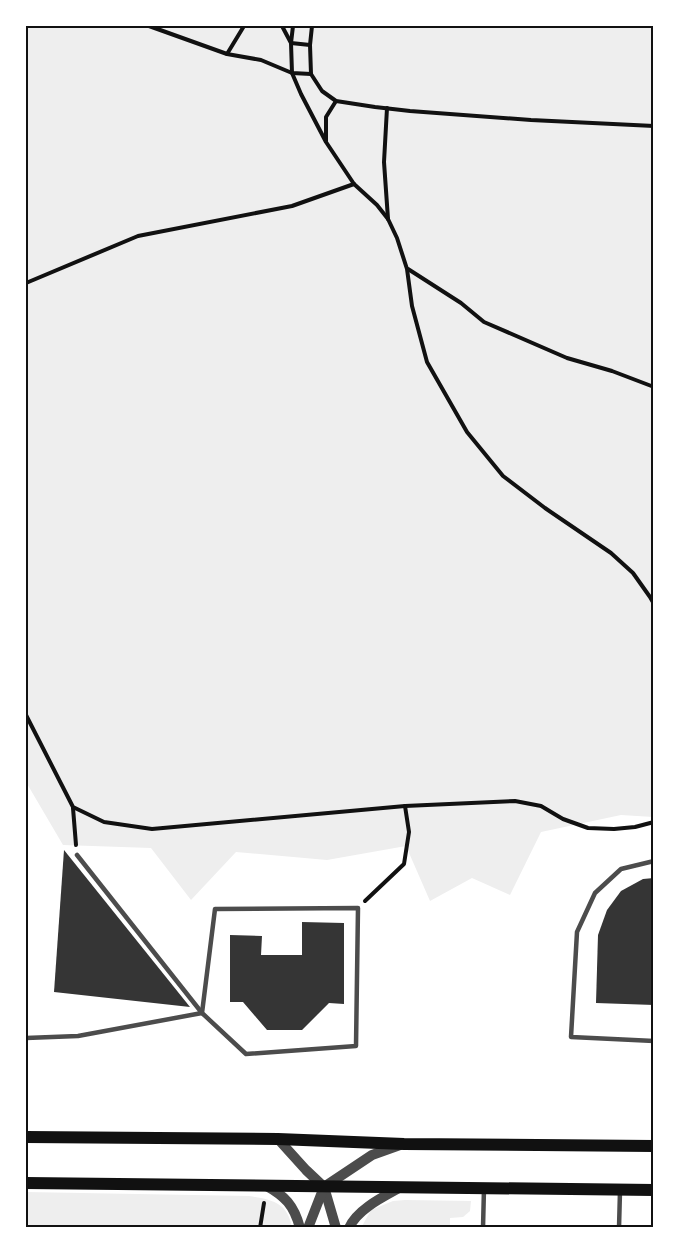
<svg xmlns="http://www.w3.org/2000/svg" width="679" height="1253" font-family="Raleway,sans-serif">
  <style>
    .green { fill: #eee }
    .building { fill: #353535 }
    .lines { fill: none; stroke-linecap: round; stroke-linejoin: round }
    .path { stroke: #111; stroke-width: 4 }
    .service { stroke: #4c4c4c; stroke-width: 4.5 }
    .tertiary { stroke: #4c4c4c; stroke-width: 10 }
    .secondary { stroke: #111; stroke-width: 12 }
    .neatline { fill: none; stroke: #111; stroke-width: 2 }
  </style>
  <rect width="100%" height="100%" fill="#fff"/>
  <!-- green -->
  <g class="green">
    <path d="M 26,26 L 653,26 L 653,817 L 621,815 L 541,832 L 510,895 L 472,878 L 430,901 L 406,846 L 327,860 L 236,852 L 191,900 L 151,848 L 63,845 L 26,782 Z"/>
    <path d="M 26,1192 L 249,1196 C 272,1200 287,1202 292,1227 L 26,1228 Z"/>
    <path d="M 405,1200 L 471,1201 L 470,1211 L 463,1217 L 450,1218 L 450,1227 L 361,1228 L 371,1210 L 393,1201 Z"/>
  </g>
  <!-- building -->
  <g class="building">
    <path d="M 64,850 L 190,1007 L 54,992 Z"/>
    <path d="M 654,878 L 654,1005 L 596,1003 L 598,935 L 607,910 L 621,891 L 643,879 Z"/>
    <path d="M 302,922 L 344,923 L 344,1004 L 329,1003 L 302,1030 L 267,1030 L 243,1002 L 230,1002 L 230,935 L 262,936 L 261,955 L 302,955 Z"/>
  </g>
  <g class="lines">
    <!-- path -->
    <g class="path">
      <path d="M 149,26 L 227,54 L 261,60 L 292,73 L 311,74"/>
      <path d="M 282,26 L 291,43 L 310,45"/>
      <path d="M 293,26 L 291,43 L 292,73 L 301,94 L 326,142 L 354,184 L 377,205 L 388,219 L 397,238 L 407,269 L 412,306 L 427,362 L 467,432 L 503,476 L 545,508 L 611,553 L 633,573 L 650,597 L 654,604"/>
      <path d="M 312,26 L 310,45 L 311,74 L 322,91 L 336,101 L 375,107 L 410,111 L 531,120 L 654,126"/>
      <path d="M 227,54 L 244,26"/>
      <path d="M 387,108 L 384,162 L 388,219"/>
      <path d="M 326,141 L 326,117 L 336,101"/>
      <path d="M 408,269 L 461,303 L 484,322 L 567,358 L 612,371 L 654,387"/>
      <path d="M 26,283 L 138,236 L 292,206 L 354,184"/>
      <path d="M 26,715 L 73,807 L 104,822 L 152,829 L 405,806 L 515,801 L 541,806 L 563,819 L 588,828 L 614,829 L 635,827 L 654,822"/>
      <path d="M 73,808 L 76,845"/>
      <path d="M 365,901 L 404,864 L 409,832 L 405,806"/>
      <path d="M 260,1228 L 264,1203"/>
    </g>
    <!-- service -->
    <g class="service">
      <path d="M 654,861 L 621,869 L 595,893 L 577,932 L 571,1037 L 654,1041"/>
      <path d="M 358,908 L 356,1046 L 246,1054 L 202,1013 L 215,909 Z"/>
      <path d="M 26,1038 L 78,1036 L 202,1013 L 77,855"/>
      <path d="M 483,1228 L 484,1188"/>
      <path d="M 619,1228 L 620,1191"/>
    </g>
    <!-- tertiary -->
    <g class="tertiary">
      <path d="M 278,1139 L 306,1170 L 324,1187 L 336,1228"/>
      <path d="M 265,1185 C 285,1196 294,1205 300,1228"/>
      <path d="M 308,1228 L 324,1187 L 372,1155 L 400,1145"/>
      <path d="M 349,1228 C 357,1209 385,1196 401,1187"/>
    </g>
    <!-- secondary -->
    <g class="secondary">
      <path d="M 26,1137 L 278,1139 L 404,1144 L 654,1146"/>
      <path d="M 26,1183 L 654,1190"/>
    </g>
  </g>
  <!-- border -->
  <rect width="679" height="1253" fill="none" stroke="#ffffff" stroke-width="54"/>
  <rect x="27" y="27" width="625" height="1199" class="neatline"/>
</svg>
